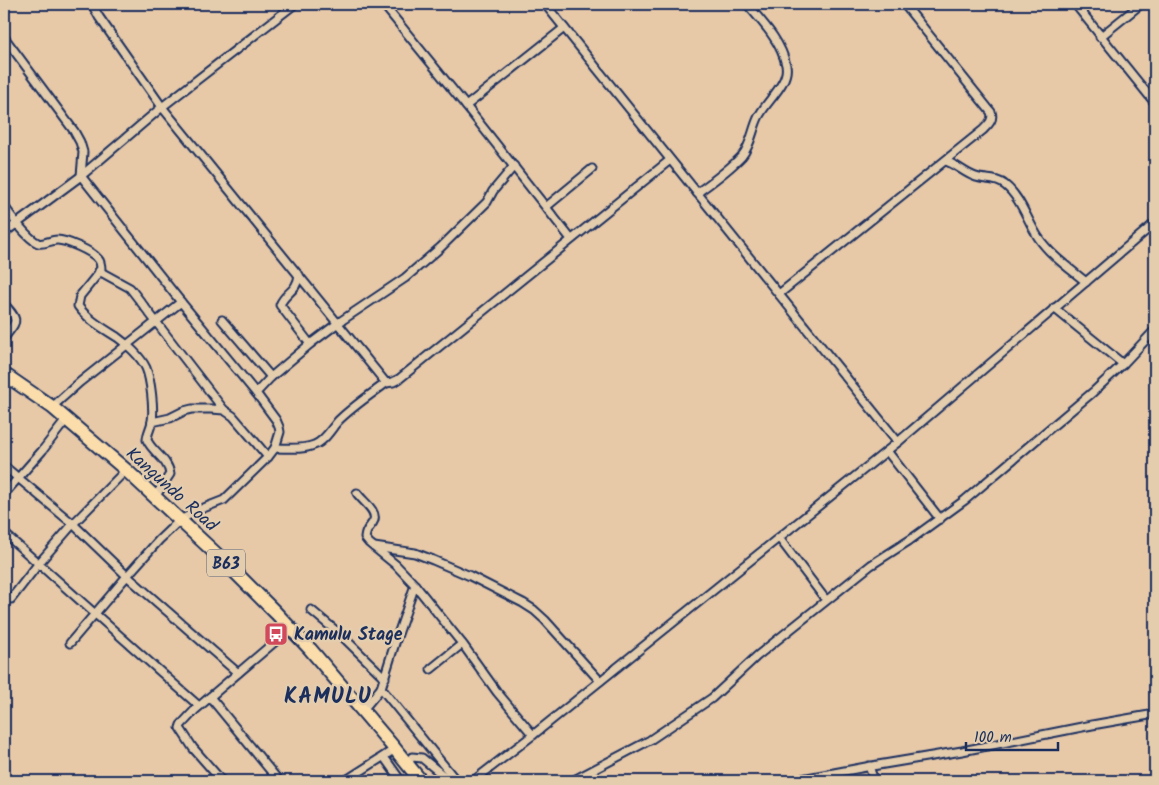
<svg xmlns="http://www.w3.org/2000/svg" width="1159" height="785" font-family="Kalam,sans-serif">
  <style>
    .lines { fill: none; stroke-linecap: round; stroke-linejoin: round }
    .street-casing { stroke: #1b2f5e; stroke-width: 11 }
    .highway-casing { stroke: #1b2f5e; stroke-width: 16 }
    .street { stroke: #e4cdad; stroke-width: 7 }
    .highway { stroke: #faddab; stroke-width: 12 }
    .labels { text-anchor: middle; stroke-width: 5; stroke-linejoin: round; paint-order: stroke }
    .shield { fill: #e4cdad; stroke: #575e76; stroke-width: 1 }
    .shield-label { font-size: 16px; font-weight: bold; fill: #1b2f5e }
    .street-label { font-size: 18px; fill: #1b2f5e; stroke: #e4cdad }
    .poi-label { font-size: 18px; font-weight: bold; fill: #1b2f5e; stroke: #e4cdad; text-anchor: start }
    .district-label { font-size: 22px; font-weight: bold; letter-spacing: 1px; fill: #1b2f5e; stroke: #e4cdad }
  </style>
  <rect width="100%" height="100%" fill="#e7c9a8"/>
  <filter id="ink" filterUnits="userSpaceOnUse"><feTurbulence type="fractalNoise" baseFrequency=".02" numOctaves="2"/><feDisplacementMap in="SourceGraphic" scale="10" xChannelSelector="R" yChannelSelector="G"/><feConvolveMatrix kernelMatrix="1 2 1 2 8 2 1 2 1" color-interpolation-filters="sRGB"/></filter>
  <g filter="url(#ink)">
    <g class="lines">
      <!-- street casing -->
      <g class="street-casing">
        <g id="street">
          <path d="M 92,4 L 99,17 L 162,107 L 386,383 L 393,382 L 399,379 L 670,160"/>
          <path d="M 383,4 L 466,106 L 571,239"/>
          <path d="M 545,4 L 898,442"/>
          <path d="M 1075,4 L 1155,103"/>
          <path d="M 4,37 L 74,131 L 80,142 L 83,152 L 81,176 L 181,302 L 256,393"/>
          <path d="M 1100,37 L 1141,4"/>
          <path d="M 466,106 L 564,28"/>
          <path d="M 946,161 C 957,165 966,174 976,177 C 985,180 997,178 1005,185 C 1021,198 1027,220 1038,237 C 1050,255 1069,268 1086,282"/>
          <path d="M 697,193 C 712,182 729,170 742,156 C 751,145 752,131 758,118 C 765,102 790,83 786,65 C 781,41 762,22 747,4"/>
          <path d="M 4,206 C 10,215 28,239 38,243 C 44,245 50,240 57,240 C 66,240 92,251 98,259 C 101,262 101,266 101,270 L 80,296 L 78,306 C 88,320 103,328 117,337 C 127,344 141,357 146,368 C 151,380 154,409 152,421 C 151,428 147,433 147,440 C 152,452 168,459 170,474 L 155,497"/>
          <path d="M 546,207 L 592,169"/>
          <path d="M 4,233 L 81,176 L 162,107 L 295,4"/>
          <path d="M 99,271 L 130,288 L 224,410"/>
          <path d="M 299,275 C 297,292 285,292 280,305 L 310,344"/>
          <path d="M 779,294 L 983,130 C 988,125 994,120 991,112 L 904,4"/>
          <path d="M 4,304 C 20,322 17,320 4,338"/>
          <path d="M 1054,308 L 1123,364"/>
          <path d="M 222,320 L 271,377"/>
          <path d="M 52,407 L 80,382 L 181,302"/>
          <path d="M 152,422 L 170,418 L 184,411 L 192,409 L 211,409 L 224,410 L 233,416 L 268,457"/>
          <path d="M 275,448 C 287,448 302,450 314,445 C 324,442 331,429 338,421 C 352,407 370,395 386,383"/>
          <path d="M 887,451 L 940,519"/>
          <path d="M 4,466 L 73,524 L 127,576 L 238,673"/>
          <path d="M 357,493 C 362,501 377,510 374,520 C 371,528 366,527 365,538 L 369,543 L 396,565 L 415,585 L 464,646 L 497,692 L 533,735"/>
          <path d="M 4,494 L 42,451 L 66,420"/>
          <path d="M 4,533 L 199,706"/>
          <path d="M 779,538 L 826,600"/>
          <path d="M 374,547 L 415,553 L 433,560 L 470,576 L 523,603 L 534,610 L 545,620 L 600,681"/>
          <path d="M 4,597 L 11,599 L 39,563 L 73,524 L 126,470"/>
          <path d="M 311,610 L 342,636 L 385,678"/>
          <path d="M 70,643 L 127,576 L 159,540 L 180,520 L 201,509 L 224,500 L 268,457 L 275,448 L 280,432 L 279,427 L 276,420 L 256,393 L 271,377 L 310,344 L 338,323 L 405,278 L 440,248 L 487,202 L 493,191 L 514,166"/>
          <path d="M 431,669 L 462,644"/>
          <path d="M 381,688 L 396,640 L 415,585"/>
          <path d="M 210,697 L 195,710 L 181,725 L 180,728 L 193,748 L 222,781"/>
          <path d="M 362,711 L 381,688 L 454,778 L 457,781"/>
          <path d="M 384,757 L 401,781"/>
          <path d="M 408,765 L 410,760 L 412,757 L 422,758 L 450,781"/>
          <path d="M 869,766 L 874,781"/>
          <path d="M 279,781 L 210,697 L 291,628"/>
          <path d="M 345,781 L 395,749"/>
          <path d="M 473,781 L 533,735 L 898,442 L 1155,223"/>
          <path d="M 572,781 L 650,740 L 712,698 L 757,656 L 871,565 L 910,540 L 965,500 L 1093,392 L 1123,364 L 1155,330"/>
          <path d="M 791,781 L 866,767 L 962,751 L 1092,725 L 1155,714"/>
        </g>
      </g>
      <!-- highway casing -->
      <g class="highway-casing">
        <path id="highway" d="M 4,374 L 52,407 L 126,470 L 226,563 L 276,613 L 310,649 L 395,749 L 421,781"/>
      </g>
      <!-- street -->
      <use href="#street" class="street"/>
      <!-- highway -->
      <use href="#highway" class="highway"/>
    </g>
  </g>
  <!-- icons -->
  <defs>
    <g id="bus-square" transform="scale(1.25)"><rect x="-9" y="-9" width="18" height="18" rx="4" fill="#d1495b" stroke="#e4cdad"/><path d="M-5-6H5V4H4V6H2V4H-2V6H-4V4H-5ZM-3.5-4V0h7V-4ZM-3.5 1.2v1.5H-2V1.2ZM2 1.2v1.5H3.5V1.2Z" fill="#fff"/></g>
  </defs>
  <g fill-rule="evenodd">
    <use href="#bus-square" x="276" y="634"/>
  </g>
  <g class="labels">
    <!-- shield labels -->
    <rect class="shield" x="207" y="549.5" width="38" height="27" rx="4"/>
    <g class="shield-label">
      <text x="226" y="569">B63</text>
    </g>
    <!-- street labels -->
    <g class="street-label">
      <text transform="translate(172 489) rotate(42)" y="6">Kangundo Road</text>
    </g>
    <!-- poi labels -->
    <g class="poi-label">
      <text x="294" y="640">Kamulu Stage</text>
    </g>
    <!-- district labels -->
    <g class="district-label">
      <text x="328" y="703">KAMULU</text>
    </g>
  </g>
  <!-- margin -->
  <rect width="1159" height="785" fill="none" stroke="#e4cdad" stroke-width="20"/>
  <rect x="10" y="10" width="1139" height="765" fill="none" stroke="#1b2f5e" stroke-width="2" filter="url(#ink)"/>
  <!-- scale -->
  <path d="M966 742v8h92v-8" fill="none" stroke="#1b2f5e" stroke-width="2.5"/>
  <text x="974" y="742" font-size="15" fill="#1b2f5e" stroke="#e4cdad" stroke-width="4" paint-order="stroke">100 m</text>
</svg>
